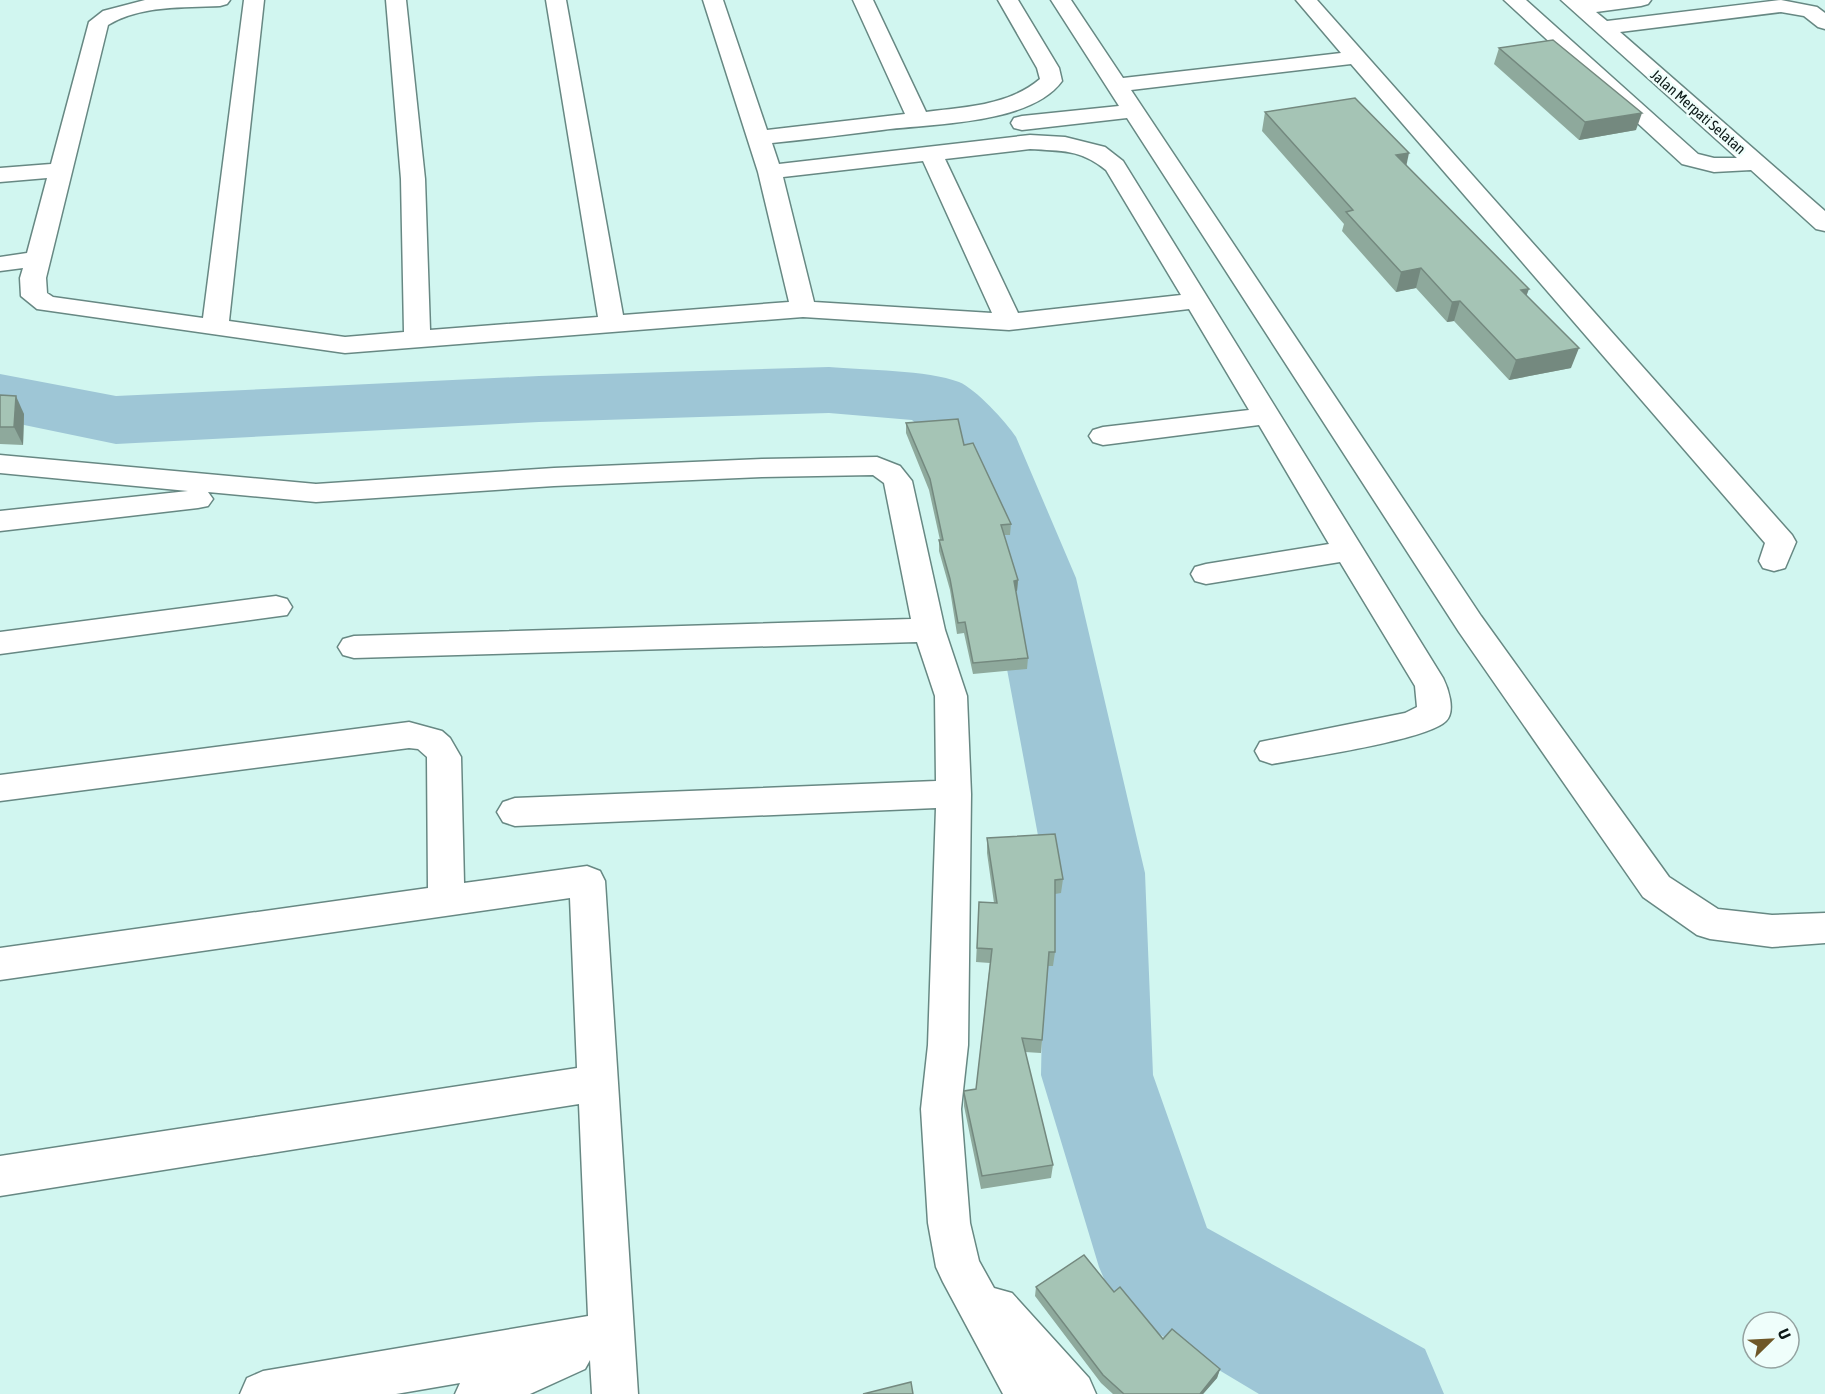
<svg xmlns="http://www.w3.org/2000/svg" width="1825" height="1394" font-family="'Asap Condensed',sans-serif">
  <style>
    .lines { fill: none; stroke-linecap: round; stroke-linejoin: round }
    .river { fill: #9ec6d6; fill-rule: evenodd }
    .minor-casing { stroke: #678883; stroke-width: 3 }
    .minor { fill: #fff; fill-rule: evenodd }
    .wall { fill: #8ea99c }
    .shaded-wall { fill: #74897f }
    .building { fill: #a5c4b5; stroke: #74897f; stroke-width: 1.5 }
    .labels { text-anchor: middle; stroke-width: 5; stroke-linejoin: round; paint-order: stroke }
    .far-street-label { font-size: 15px; fill: #0c1917; stroke: #effefb }
  </style>
  <rect width="100%" height="100%" fill="#d1f6f0"/>
  <g class="lines">
    <!-- river -->
    <path class="river" d="M 829,367 C 864,370 928,370 959,382 C 976,389 1006,422 1016,437 L 1076,578 L 1145,873 L 1153,1075 L 1207,1228 L 1425,1349 L 1444,1394 L 1259,1394 L 1117,1309 L 1099,1267 L 1041,1075 L 1045,873 L 990,578 L 942,447 L 912,420 L 829,413 L 539,422 L 116,444 L 0,420 L 0,374 L 116,396 L 539,376 Z"/>
    <!-- minor casing -->
    <g class="minor-casing">
      <g id="minor">
        <path d="M 145,0 L 230,0 L 227,4 L 220,6 C 183,8 141,5 108,25 L 46,278 L 47,293 L 53,297 L 203,318 L 244,0 L 264,0 L 229,321 L 345,337 L 404,332 L 401,179 L 386,0 L 406,0 L 425,179 L 430,330 L 598,317 L 546,0 L 566,0 L 623,315 L 789,302 L 758,172 L 703,0 L 723,0 L 767,130 L 905,114 L 853,0 L 873,0 L 926,112 C 965,107 1008,106 1040,79 L 1037,68 L 998,0 L 1018,0 L 1059,68 L 1062,81 C 1032,123 937,124 890,129 C 850,134 811,139 772,143 L 779,164 L 1030,135 L 1065,137 L 1105,147 L 1123,161 L 1443,678 C 1448,688 1456,711 1446,721 C 1428,740 1304,758 1272,764 L 1260,760 L 1255,751 L 1260,742 L 1405,713 L 1417,707 L 1415,686 L 1340,562 L 1206,584 L 1195,581 L 1191,574 L 1195,567 L 1206,564 L 1329,544 L 1259,425 L 1103,445 L 1093,442 L 1089,436 L 1093,430 L 1103,427 L 1249,410 L 1189,309 L 1009,330 L 803,317 L 345,353 L 37,309 L 21,296 L 20,278 L 23,268 L 0,271 L 0,257 L 27,253 L 47,178 L 0,182 L 0,168 L 51,164 L 89,22 L 103,11 ZM 1030,149 C 1062,151 1080,149 1106,170 L 1181,295 L 1018,313 L 945,159 ZM 923,161 L 992,313 L 814,302 L 783,177 Z"/>
        <path d="M 1051,0 L 1071,0 L 1123,78 L 1341,53 L 1296,0 L 1317,0 L 1792,535 L 1796,542 L 1785,568 L 1774,571 L 1763,568 L 1759,561 L 1765,543 L 1351,64 L 1131,90 L 1481,616 L 1669,877 L 1718,909 L 1772,915 L 1825,913 L 1825,943 L 1772,947 L 1710,939 L 1697,935 L 1643,897 L 1459,632 L 1127,118 L 1022,130 L 1014,128 L 1011,123 L 1014,118 L 1022,116 L 1119,106 Z"/>
        <path d="M 1504,0 L 1526,0 L 1698,154 L 1714,158 L 1737,158 L 1561,0 L 1651,0 L 1648,4 L 1641,6 L 1596,12 L 1607,21 L 1781,0 L 1817,7 L 1825,13 L 1825,29 L 1818,27 L 1804,16 L 1781,12 L 1620,32 L 1825,211 L 1825,231 L 1816,229 L 1751,170 L 1714,172 L 1682,164 Z"/>
        <path d="M 0,455 L 316,484 L 554,468 L 762,459 L 877,457 L 900,466 L 912,481 L 945,630 L 967,696 L 971,794 L 968,1045 L 961,1109 L 970,1223 L 979,1261 L 994,1288 L 1012,1293 L 1089,1378 L 1096,1394 L 1003,1394 L 943,1282 L 936,1267 L 928,1223 L 921,1109 L 928,1045 L 936,808 L 515,826 L 503,822 L 497,812 L 503,802 L 515,798 L 936,781 L 935,696 L 917,642 L 354,658 L 343,655 L 338,647 L 343,639 L 354,636 L 911,619 L 884,483 L 873,475 L 762,477 L 554,486 L 316,502 L 208,492 L 213,499 L 208,506 L 198,508 L 0,531 L 0,511 L 188,491 L 0,473 Z"/>
        <path d="M 276,596 L 287,599 L 292,607 L 287,615 L 0,654 L 0,632 Z"/>
        <path d="M 409,722 L 442,731 L 450,738 L 461,757 L 464,883 L 587,866 L 600,871 L 605,881 L 638,1394 L 592,1394 L 590,1360 L 585,1369 L 530,1394 L 455,1394 L 460,1383 L 396,1394 L 240,1394 L 247,1378 L 263,1371 L 588,1316 L 579,1104 L 0,1196 L 0,1156 L 577,1068 L 570,898 L 0,980 L 0,948 L 428,888 L 427,757 L 418,749 L 409,748 L 0,801 L 0,775 Z"/>
      </g>
    </g>
    <!-- minor -->
    <use href="#minor" class="minor"/>
  </g>
  <!-- wall -->
  <g class="wall">
    <path d="M 1499,48 L 1636,130 L 1579,140 L 1494,64 Z"/>
    <path d="M 1265,112 L 1406,166 L 1526,296 L 1571,368 L 1509,380 L 1454,321 L 1447,322 L 1416,288 L 1396,292 L 1342,231 L 1344,224 L 1262,131 Z"/>
    <path d="M 0,395 L 24,414 L 23,445 L 0,444 Z"/>
    <path d="M 906,423 L 964,445 L 1011,524 L 1010,535 L 1004,535 L 1018,580 L 1017,591 L 1015,591 L 1028,658 L 1027,669 L 973,674 L 964,633 L 957,634 L 950,590 L 939,551 L 939,540 L 940,540 L 929,490 L 906,433 Z"/>
    <path d="M 987,838 L 1063,879 L 1061,893 L 1055,894 L 1055,952 L 1053,966 L 1048,966 L 1041,1053 L 1025,1052 L 1053,1165 L 1051,1178 L 981,1189 L 964,1106 L 964,1091 L 976,1089 L 990,963 L 976,962 L 979,902 L 994,903 L 987,853 Z"/>
    <path d="M 1036,1287 L 1114,1292 L 1163,1339 L 1220,1369 L 1217,1378 L 1203,1394 L 1113,1394 L 1101,1383 L 1035,1296 Z"/>
  </g>
  <!-- shaded-wall -->
  <g class="shaded-wall">
    <path d="M 1642,113 L 1636,130 L 1579,140 L 1585,122 Z"/>
    <path d="M 1409,153 L 1405,172 L 1396,155 Z"/>
    <path d="M 1421,268 L 1416,288 L 1396,292 L 1401,272 Z"/>
    <path d="M 1529,289 L 1522,308 L 1521,290 Z"/>
    <path d="M 1460,301 L 1454,321 L 1447,322 L 1452,302 Z"/>
    <path d="M 1579,348 L 1571,368 L 1509,380 L 1516,360 Z"/>
    <path d="M 16,396 L 24,414 L 23,445 L 14,427 Z"/>
    <path d="M 1018,580 L 1017,591 L 1013,592 L 1014,581 Z"/>
    <path d="M 1220,1369 L 1217,1378 L 1203,1394 L 1200,1394 Z"/>
  </g>
  <!-- building -->
  <g class="building">
    <path d="M 1553,40 L 1642,113 L 1585,122 L 1499,48 Z"/>
    <path d="M 1355,98 L 1409,153 L 1396,155 L 1529,289 L 1521,290 L 1579,348 L 1516,360 L 1460,301 L 1452,302 L 1421,268 L 1401,272 L 1346,212 L 1353,210 L 1265,112 Z"/>
    <path d="M 0,395 L 16,396 L 14,427 L 0,427 Z"/>
    <path d="M 958,419 L 964,445 L 973,443 L 1011,524 L 1001,525 L 1018,580 L 1014,581 L 1028,658 L 973,663 L 965,622 L 958,623 L 950,579 L 939,540 L 943,540 L 930,479 L 906,423 Z"/>
    <path d="M 1055,834 L 1063,879 L 1055,880 L 1055,952 L 1049,952 L 1042,1040 L 1022,1038 L 1053,1165 L 982,1176 L 964,1093 L 964,1091 L 976,1089 L 992,949 L 977,948 L 979,902 L 997,903 L 987,838 Z"/>
    <path d="M 1084,1255 L 1114,1292 L 1120,1287 L 1163,1339 L 1172,1329 L 1220,1369 L 1200,1394 L 1124,1394 L 1103,1375 L 1036,1287 Z"/>
    <path d="M 911,1382 L 913,1394 L 863,1394 Z"/>
  </g>
  <g class="labels">
    <!-- far-street labels -->
    <g class="far-street-label">
      <text transform="translate(1698 112) rotate(41)" y="5">Jalan Merpati Selatan</text>
    </g>
  </g>
  <!-- north arrow -->
  <g transform="translate(1771 1340) rotate(66)"><circle r="28" fill="#effefb" stroke="#94a2a0" stroke-width="1.5"/>
  <path d="M0-4.5L10 22L0 15L-10 22Z" fill="#6e5727"/>
  <text y="-9" font-size="16" font-weight="bold" text-anchor="middle" fill="#0c1917">U</text>
  </g>
</svg>
